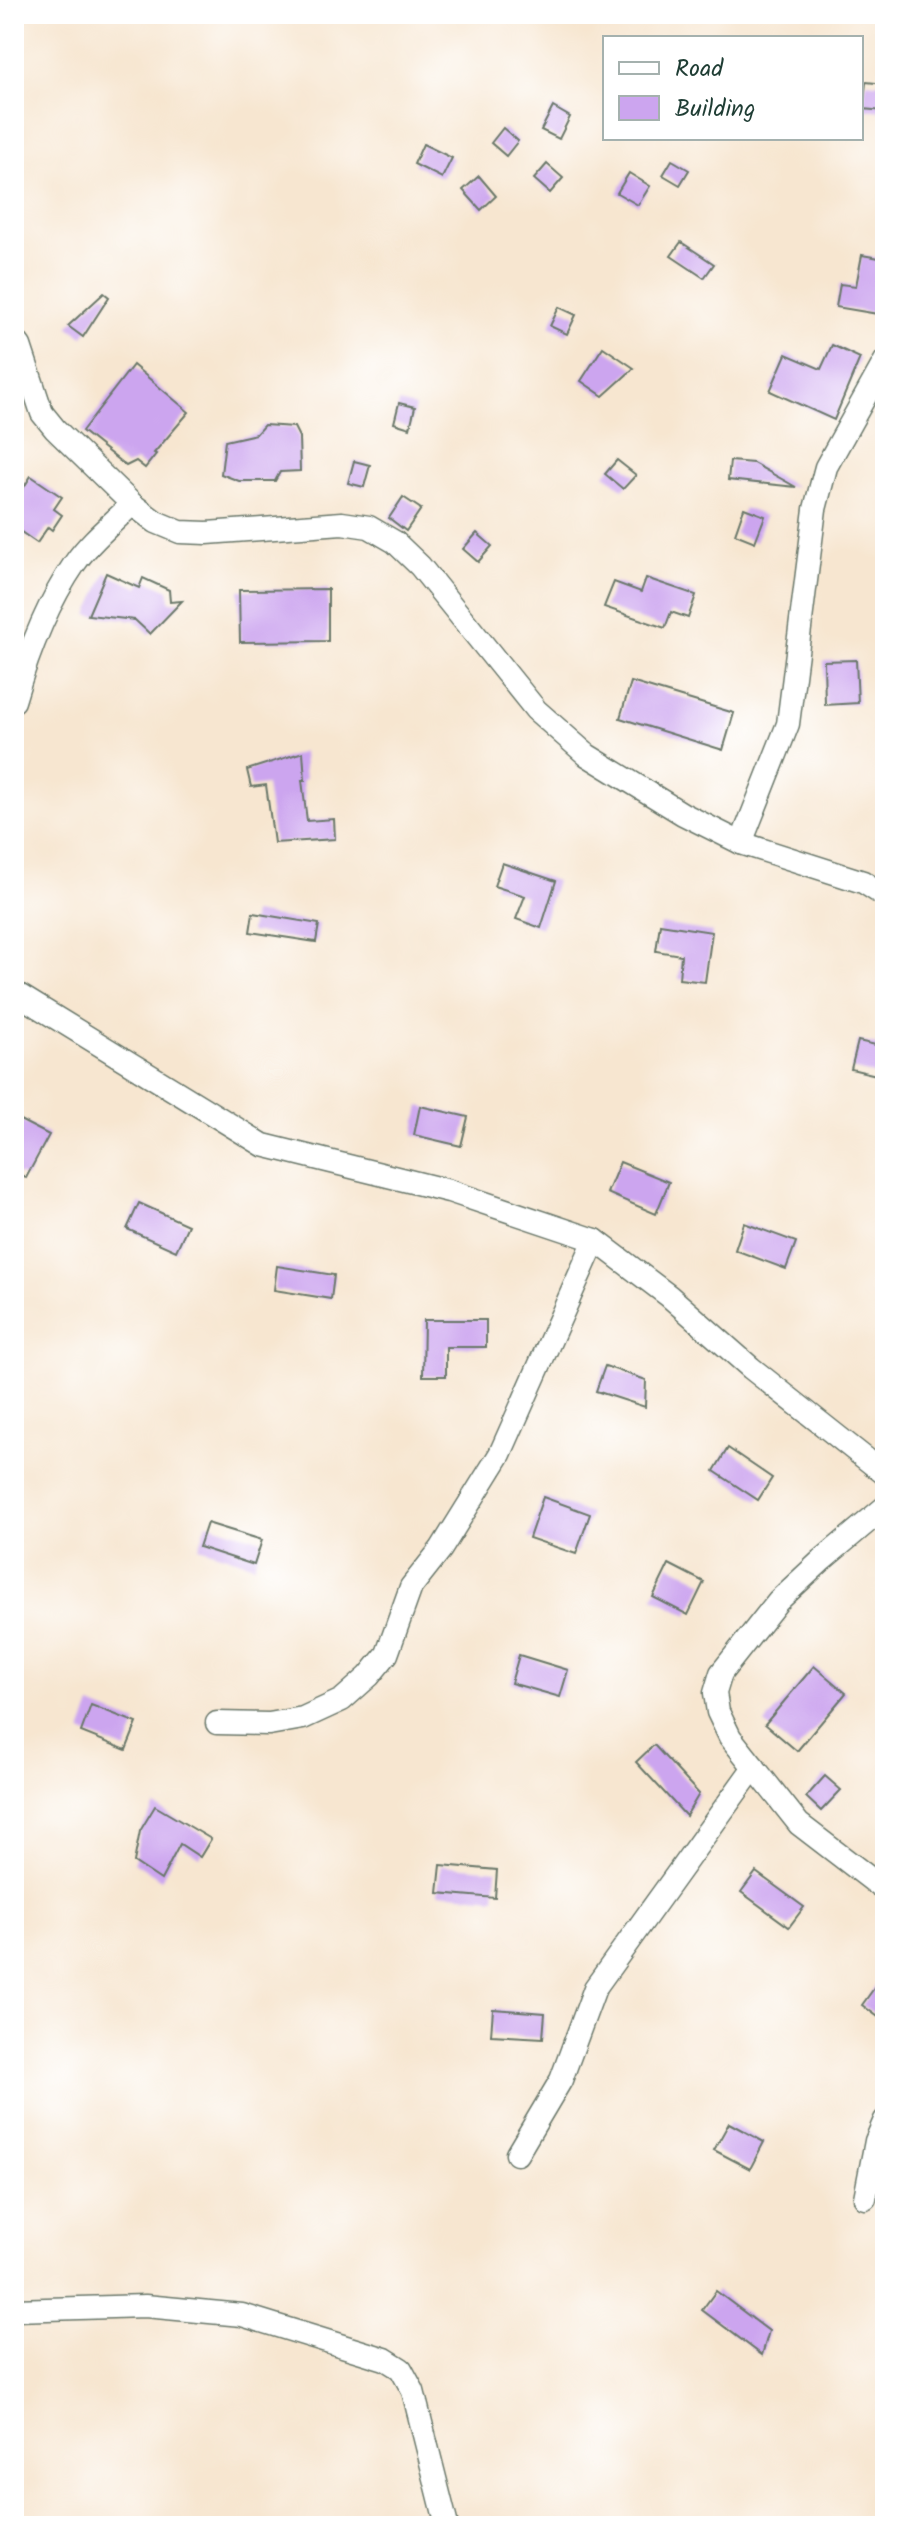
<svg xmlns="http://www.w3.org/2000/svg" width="899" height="2540" font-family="Kalam,sans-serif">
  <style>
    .building { fill: #cca5ef }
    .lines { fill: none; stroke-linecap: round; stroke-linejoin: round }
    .minor-casing { stroke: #6b786b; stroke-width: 25 }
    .minor { stroke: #fff; stroke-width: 22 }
  </style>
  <rect width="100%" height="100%" fill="#fff"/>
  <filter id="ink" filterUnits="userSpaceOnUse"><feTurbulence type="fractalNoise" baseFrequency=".0125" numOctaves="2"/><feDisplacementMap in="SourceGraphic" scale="16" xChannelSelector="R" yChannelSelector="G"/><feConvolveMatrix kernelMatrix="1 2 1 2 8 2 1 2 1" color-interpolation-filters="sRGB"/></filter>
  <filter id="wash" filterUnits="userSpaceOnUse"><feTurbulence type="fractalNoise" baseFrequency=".006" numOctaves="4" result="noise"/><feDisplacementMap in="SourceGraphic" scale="32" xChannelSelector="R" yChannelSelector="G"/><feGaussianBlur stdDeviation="1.8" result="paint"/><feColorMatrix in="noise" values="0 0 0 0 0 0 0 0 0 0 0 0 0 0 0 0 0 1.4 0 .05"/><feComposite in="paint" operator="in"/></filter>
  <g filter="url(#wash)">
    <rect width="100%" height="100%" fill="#f7e6d0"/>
    <g id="blocks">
      <!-- building -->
      <g class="building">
        <path d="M 866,82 L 885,84 L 884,111 L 863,109 Z"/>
        <path d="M 553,107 L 570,117 L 559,139 L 541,130 Z"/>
        <path d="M 503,128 L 518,141 L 506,156 L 491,143 Z"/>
        <path d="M 423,144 L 452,158 L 442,178 L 414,164 Z"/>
        <path d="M 672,160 L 689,170 L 680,185 L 663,175 Z"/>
        <path d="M 547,164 L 563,178 L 550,193 L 534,179 Z"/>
        <path d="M 629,173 L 650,186 L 638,205 L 617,193 Z"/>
        <path d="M 479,176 L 496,196 L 481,210 L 463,190 Z"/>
        <path d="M 681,242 L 714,264 L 704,278 L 671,256 Z"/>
        <path d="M 862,255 L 885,259 L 878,314 L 836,307 L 840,284 L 856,286 Z"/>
        <path d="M 104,293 L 109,297 L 83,337 L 68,326 Z"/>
        <path d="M 559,307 L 576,315 L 567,334 L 550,326 Z"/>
        <path d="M 832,345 L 860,358 L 834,420 L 770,391 L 786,354 L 821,369 Z"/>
        <path d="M 603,347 L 634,368 L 603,396 L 581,381 Z"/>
        <path d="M 133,365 L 189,412 L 154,453 L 156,454 L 145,468 L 136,461 L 126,466 L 82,431 Z"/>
        <path d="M 399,403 L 415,407 L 410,428 L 394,423 Z"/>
        <path d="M 264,425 L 294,427 L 299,437 L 300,471 L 280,472 L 275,481 L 239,481 L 221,474 L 225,441 L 256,434 Z"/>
        <path d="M 617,460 L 636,475 L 623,489 L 605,474 Z"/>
        <path d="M 354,461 L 370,465 L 364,487 L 348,483 Z"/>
        <path d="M 730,461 L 753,463 L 796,487 L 728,480 Z"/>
        <path d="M 31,476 L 62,497 L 54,509 L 62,515 L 52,530 L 48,527 L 37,543 L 14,527 L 14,503 Z"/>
        <path d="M 403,497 L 421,509 L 406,531 L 389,518 Z"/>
        <path d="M 744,508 L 765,516 L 755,542 L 735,534 Z"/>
        <path d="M 477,533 L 492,546 L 478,562 L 463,549 Z"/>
        <path d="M 106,573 L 139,588 L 143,578 L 169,590 L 170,602 L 182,601 L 150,634 L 135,620 L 88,615 Z"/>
        <path d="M 646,578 L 696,595 L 688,618 L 671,612 L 665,628 L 604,607 L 614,582 L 641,592 Z"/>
        <path d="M 328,589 L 328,641 L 240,642 L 239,590 Z"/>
        <path d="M 856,660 L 858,703 L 825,705 L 824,661 Z"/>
        <path d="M 631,682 L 734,713 L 723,750 L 620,718 Z"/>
        <path d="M 303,752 L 305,780 L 302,780 L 307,821 L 334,819 L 335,839 L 274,843 L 266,785 L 251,787 L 247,770 Z"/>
        <path d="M 502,863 L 556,881 L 541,928 L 516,919 L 525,896 L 494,886 Z"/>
        <path d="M 253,913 L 319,924 L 316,942 L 250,932 Z"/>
        <path d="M 660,924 L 712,932 L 705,982 L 679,979 L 681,955 L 656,951 Z"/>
        <path d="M 858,1041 L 885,1047 L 885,1077 L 851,1069 Z"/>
        <path d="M 420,1106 L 468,1117 L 461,1146 L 414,1135 Z"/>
        <path d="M 14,1117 L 49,1135 L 26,1178 L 14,1172 Z"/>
        <path d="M 620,1162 L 669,1182 L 656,1214 L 607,1193 Z"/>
        <path d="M 139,1203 L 188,1225 L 176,1251 L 127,1229 Z"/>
        <path d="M 744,1223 L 796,1242 L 786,1269 L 735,1250 Z"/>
        <path d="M 277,1266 L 334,1275 L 331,1299 L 274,1290 Z"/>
        <path d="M 424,1320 L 486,1320 L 486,1347 L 446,1347 L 446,1376 L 423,1376 Z"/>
        <path d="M 605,1366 L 646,1380 L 645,1407 L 596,1391 Z"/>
        <path d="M 728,1448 L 772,1478 L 758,1500 L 714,1471 Z"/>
        <path d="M 543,1497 L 590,1514 L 576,1554 L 529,1538 Z"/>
        <path d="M 207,1523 L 262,1540 L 254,1565 L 199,1547 Z"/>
        <path d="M 669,1564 L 704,1582 L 688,1615 L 653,1597 Z"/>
        <path d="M 519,1655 L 568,1670 L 560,1697 L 511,1683 Z"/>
        <path d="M 814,1666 L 846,1693 L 797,1751 L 765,1724 Z"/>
        <path d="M 91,1705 L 137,1723 L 126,1750 L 81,1732 Z"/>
        <path d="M 654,1745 L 699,1794 L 686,1816 L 636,1762 Z"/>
        <path d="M 825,1776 L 841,1790 L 821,1811 L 806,1797 Z"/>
        <path d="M 155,1806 L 211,1839 L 200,1857 L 180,1844 L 161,1880 L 134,1862 L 140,1831 Z"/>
        <path d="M 441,1865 L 497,1870 L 495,1898 L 438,1893 Z"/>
        <path d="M 756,1872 L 804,1907 L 789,1927 L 741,1892 Z"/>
        <path d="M 885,1973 L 885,2022 L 862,2005 Z"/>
        <path d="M 493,2009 L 545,2013 L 543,2038 L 491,2035 Z"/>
        <path d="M 729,2123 L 764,2142 L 750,2169 L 714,2150 Z"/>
        <path d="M 716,2291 L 769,2331 L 762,2355 L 702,2310 Z"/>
      </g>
    </g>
  </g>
  <g filter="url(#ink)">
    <use href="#blocks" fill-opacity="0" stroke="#6b786b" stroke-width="2"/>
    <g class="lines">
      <!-- minor casing -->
      <g class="minor-casing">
        <g id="minor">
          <path d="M 14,338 L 20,346 L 42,413 L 55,429 L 132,504 L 156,522 L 180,532 L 207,533 L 342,523 L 369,527 L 395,542 L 420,566 L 536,710 L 587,755 L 683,814 L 741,843 L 863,882 L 885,896"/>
          <path d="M 14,701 C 28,653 46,605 75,563 C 90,541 113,523 132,504"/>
          <path d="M 741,843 L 788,724 L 815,509 L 826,467 L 885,361"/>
          <path d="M 14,992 L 263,1145 L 449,1191 L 595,1240 L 669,1296 L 751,1368 L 885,1474"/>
          <path d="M 885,1507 L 822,1560 L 778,1601 L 721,1673 L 715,1693 L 718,1712 L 730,1737 L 799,1824 L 885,1890"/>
          <path d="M 217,1723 L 269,1724 L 303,1718 L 342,1700 L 369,1676 L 387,1654 L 411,1587 L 441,1549 L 500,1454 L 595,1240"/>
          <path d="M 517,2154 L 561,2080 L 595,1988 L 754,1767"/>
          <path d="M 865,2198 L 876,2141 L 885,2120"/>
          <path d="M 14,2310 L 145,2306 L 242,2315 L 385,2359 L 401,2369 L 413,2391 L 447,2526"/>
        </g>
      </g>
      <!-- minor -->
      <use href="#minor" class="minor"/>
    </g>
  </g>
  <!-- margin -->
  <rect width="899" height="2540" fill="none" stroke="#fff" stroke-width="48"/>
  <!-- legend -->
  <rect x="603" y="36" width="260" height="104" fill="#ffffff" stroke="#a5b1ae" stroke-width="2"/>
  <rect x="619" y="62" width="40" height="12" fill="#ffffff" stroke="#a5b1ae" stroke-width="2"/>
  <text x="675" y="76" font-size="24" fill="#1f3d34">Road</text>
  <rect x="619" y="96" width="40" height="24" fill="#cca5ef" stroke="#a5b1ae" stroke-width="2"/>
  <text x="675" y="116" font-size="24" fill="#1f3d34">Building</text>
</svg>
